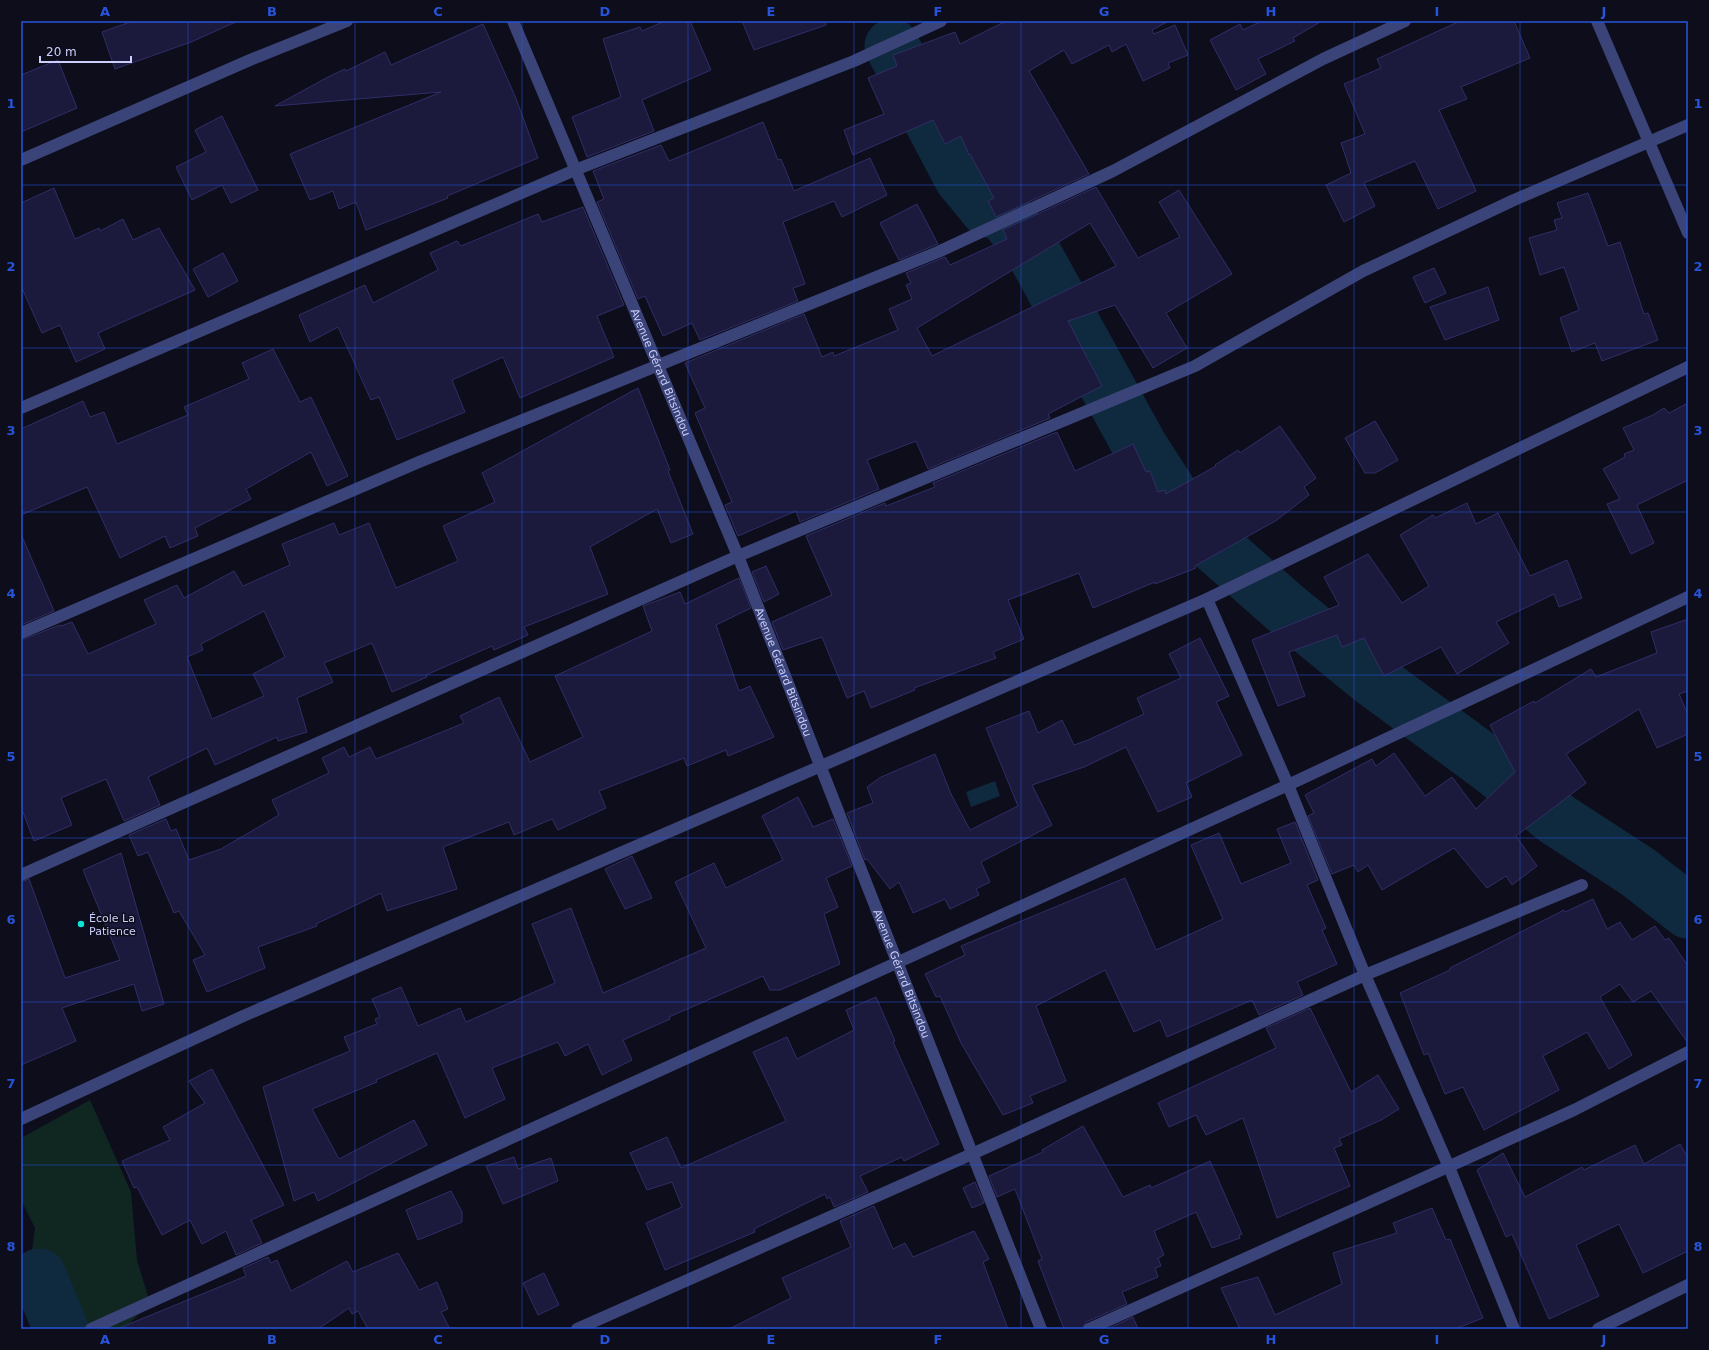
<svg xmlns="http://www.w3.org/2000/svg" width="1709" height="1350" font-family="'DejaVu Sans',sans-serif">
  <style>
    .green { fill: #102621 }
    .water { fill: #0f2a3f }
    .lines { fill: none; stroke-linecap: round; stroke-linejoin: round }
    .river { stroke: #0f2a3f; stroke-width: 55 }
    .building { fill: #1b1a3c; stroke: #2f2e67; fill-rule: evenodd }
    .minor { stroke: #3b4478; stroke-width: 12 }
    .grid { fill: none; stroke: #2654da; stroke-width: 1; stroke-opacity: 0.55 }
    .poi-dot { fill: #0fe4d3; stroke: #0d0d1c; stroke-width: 1.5 }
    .labels { text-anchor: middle; stroke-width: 3; stroke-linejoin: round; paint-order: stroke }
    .street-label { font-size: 11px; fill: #cccffc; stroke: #0d0d1c }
    .poi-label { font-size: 11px; fill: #cccffc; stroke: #0d0d1c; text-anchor: start }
    .neatline { fill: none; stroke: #2654da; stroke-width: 1.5 }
    .grid-label { font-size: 13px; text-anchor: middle; font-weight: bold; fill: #2654da }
  </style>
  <rect width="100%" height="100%" fill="#0d0d1c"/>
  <!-- green -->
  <path class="green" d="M 90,1100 L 131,1192 L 137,1260 L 150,1303 L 124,1329 L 43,1329 L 43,1322 L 62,1300 L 29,1272 L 35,1228 L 21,1200 L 21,1138 Z"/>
  <!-- water -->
  <path class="water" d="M 995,781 L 1000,796 L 971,807 L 966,792 Z"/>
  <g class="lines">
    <!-- river -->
    <g class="river">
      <path d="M 892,46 L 961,177 L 988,210 L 1003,213 L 1031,248 L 1141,448 L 1190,524 L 1284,607 L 1371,678 L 1492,767 L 1558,820 L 1638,872 L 1688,911"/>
      <path d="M 39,1276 L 61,1329"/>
    </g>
  </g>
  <!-- building -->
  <g class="building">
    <path d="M 133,21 L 238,21 L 191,42 L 115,69 L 102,32 Z"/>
    <path d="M 665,21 L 690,21 L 711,70 L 642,100 L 654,131 L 587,157 L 572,117 L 621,97 L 603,39 L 640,27 L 642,31 Z"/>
    <path d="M 742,21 L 825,21 L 826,25 L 754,50 Z"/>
    <path d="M 1006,21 L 1169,21 L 1152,30 L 1154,34 L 1175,25 L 1188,55 L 1168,63 L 1170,68 L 1143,81 L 1126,44 L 1112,52 L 1109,45 L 1072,64 L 1064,50 L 1029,71 L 1089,174 L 996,217 L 988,201 L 994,198 L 970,154 L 969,155 L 961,136 L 945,144 L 933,120 L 853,155 L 844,130 L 884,114 L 868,78 L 897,66 L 893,55 L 955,32 L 960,44 Z"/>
    <path d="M 1262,21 L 1322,21 L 1293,38 L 1295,41 L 1258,59 L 1266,74 L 1236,90 L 1210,40 L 1240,24 L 1243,30 Z"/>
    <path d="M 1460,21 L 1514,21 L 1530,58 L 1461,87 L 1467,99 L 1439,110 L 1476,191 L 1438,209 L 1415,161 L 1364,183 L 1375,206 L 1344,222 L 1326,185 L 1351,173 L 1341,143 L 1365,134 L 1344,84 L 1381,68 L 1377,59 Z"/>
    <path d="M 483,24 L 515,96 L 538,158 L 447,196 L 448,198 L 366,230 L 356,202 L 339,209 L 333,191 L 310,200 L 290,154 L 441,92 L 275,106 L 328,77 L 345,69 L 346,71 L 385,52 L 391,65 Z"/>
    <path d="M 58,60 L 77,108 L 21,132 L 21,75 Z"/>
    <path d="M 222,116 L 258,190 L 231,203 L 222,185 L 192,200 L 176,167 L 206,152 L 195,130 Z"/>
    <path d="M 763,122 L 778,160 L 781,159 L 794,191 L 870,158 L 887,195 L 842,217 L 834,201 L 783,222 L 805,284 L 793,288 L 798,301 L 700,340 L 692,323 L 663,336 L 645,296 L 638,299 L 597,202 L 604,199 L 593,171 L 661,145 L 669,161 Z"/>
    <path d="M 1096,187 L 1138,258 L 1180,237 L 1159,202 L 1179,190 L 1232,274 L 1166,313 L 1187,348 L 1153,368 L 1115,305 L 1068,321 L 1102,386 L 1048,414 L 1050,418 L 928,469 L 916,441 L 867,460 L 879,489 L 800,522 L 796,511 L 738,536 L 725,505 L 732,502 L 695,413 L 705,408 L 685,363 L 804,314 L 822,357 L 833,352 L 834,356 L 898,330 L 889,309 L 912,299 L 906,285 L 911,283 L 906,273 L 945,257 L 950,265 L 1007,239 L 1003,230 ZM 1090,223 L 1116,266 L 932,356 L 917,328 Z"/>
    <path d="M 54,188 L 75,239 L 99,228 L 100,231 L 123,219 L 133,240 L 159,228 L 195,290 L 98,333 L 105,349 L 76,362 L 60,325 L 42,333 L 21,286 L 21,203 Z"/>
    <path d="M 1588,193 L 1608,246 L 1620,242 L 1644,314 L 1648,313 L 1658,340 L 1602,361 L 1595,343 L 1572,352 L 1560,318 L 1579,310 L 1564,267 L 1540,275 L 1529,238 L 1557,230 L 1554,220 L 1562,218 L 1557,203 Z"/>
    <path d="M 917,204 L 938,244 L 899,260 L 880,223 Z"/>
    <path d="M 583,207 L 624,305 L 597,316 L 614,357 L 520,398 L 503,357 L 452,380 L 465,412 L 397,440 L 379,397 L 371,400 L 338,327 L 310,342 L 299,315 L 365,285 L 373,303 L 438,270 L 430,253 L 457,241 L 461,246 L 538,214 L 542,222 Z"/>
    <path d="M 223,253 L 238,281 L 208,297 L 193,269 Z"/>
    <path d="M 1434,268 L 1446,293 L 1425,303 L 1413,277 Z"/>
    <path d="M 1488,287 L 1499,320 L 1445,340 L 1430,307 Z"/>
    <path d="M 273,349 L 300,402 L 311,397 L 348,476 L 327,486 L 311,452 L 246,489 L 251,499 L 195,528 L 198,536 L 170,548 L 165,536 L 120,558 L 87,487 L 21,515 L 21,429 L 83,401 L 90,417 L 104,412 L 117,444 L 188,415 L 184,407 L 249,379 L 242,363 Z"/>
    <path d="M 638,388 L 670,470 L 668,471 L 693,534 L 671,543 L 657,509 L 590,547 L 608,594 L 524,627 L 528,635 L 494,650 L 492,646 L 426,675 L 427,677 L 392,692 L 372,643 L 324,663 L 333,682 L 297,698 L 307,732 L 278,741 L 277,737 L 215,765 L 207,748 L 148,777 L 160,805 L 124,821 L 106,779 L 61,798 L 72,825 L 34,841 L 21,807 L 21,640 L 60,625 L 61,626 L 72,622 L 88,654 L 156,624 L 144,600 L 177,585 L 184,598 L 234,571 L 243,586 L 290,565 L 282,544 L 334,523 L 339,535 L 369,523 L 396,588 L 458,561 L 443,526 L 495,502 L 482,473 ZM 264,611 L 285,657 L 253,674 L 264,696 L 212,719 L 187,657 L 203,650 L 201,644 Z"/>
    <path d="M 1688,403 L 1688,480 L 1637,505 L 1654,543 L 1631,554 L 1607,504 L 1620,499 L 1603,469 L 1625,457 L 1624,454 L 1634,450 L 1623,428 L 1653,415 L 1664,408 L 1669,413 Z"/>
    <path d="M 1375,421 L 1398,460 L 1375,473 L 1365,473 L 1345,438 Z"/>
    <path d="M 1280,426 L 1316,478 L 1304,487 L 1309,495 L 1277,520 L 1195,566 L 1196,568 L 1155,584 L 1155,582 L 1093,608 L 1079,573 L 1008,600 L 1024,639 L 993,652 L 996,658 L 914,688 L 915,690 L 871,708 L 864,691 L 847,698 L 822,637 L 783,650 L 772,622 L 832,595 L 806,536 L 885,503 L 886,506 L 935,487 L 933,483 L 1057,432 L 1075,471 L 1133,444 L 1146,472 L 1150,471 L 1158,492 L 1165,490 L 1166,494 L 1216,466 L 1215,465 L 1238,450 L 1240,453 Z"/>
    <path d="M 1467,503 L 1476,524 L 1498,513 L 1530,576 L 1567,560 L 1582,598 L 1559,607 L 1554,594 L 1496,622 L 1509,643 L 1457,674 L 1441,647 L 1384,676 L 1364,638 L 1342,647 L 1337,635 L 1289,652 L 1305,696 L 1278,706 L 1252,640 L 1339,605 L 1324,577 L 1368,554 L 1402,603 L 1429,586 L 1400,535 L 1433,515 L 1435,518 Z"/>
    <path d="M 21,534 L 54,611 L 21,625 Z"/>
    <path d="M 766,566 L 779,594 L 764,602 L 752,572 Z"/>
    <path d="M 739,578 L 751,608 L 716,625 L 739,691 L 750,686 L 774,737 L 728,756 L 726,750 L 687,766 L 684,758 L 599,791 L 606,808 L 558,830 L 552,819 L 514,835 L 509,822 L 443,847 L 457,889 L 387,911 L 381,893 L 316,924 L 317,926 L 258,947 L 265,968 L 207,992 L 193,960 L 205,955 L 179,911 L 174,913 L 148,852 L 138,856 L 129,835 L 166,819 L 171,831 L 176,829 L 189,860 L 221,849 L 279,815 L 272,800 L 329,773 L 322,758 L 344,747 L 349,757 L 370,747 L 376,759 L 464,723 L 460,716 L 499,697 L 530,762 L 583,737 L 555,676 L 652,631 L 643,606 L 680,592 L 685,604 Z"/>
    <path d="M 1688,619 L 1688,691 L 1679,694 L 1688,715 L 1688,734 L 1657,748 L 1639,709 L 1566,754 L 1586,783 L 1516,836 L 1537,866 L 1512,885 L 1506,876 L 1487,888 L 1454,848 L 1382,890 L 1368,865 L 1358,872 L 1354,865 L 1332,874 L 1308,816 L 1314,813 L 1305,795 L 1372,759 L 1376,766 L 1394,753 L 1425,796 L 1452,777 L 1476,809 L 1515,772 L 1490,725 L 1534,701 L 1535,703 L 1591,669 L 1596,677 L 1657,653 L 1651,632 Z"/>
    <path d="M 1200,638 L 1229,696 L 1216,702 L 1242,755 L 1186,783 L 1192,797 L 1158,812 L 1126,747 L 1084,767 L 1032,785 L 1052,825 L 981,862 L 990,882 L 976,889 L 979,895 L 950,909 L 945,899 L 913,913 L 899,882 L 890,889 L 867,859 L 865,860 L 847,813 L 873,803 L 867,787 L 881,777 L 935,754 L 951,794 L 970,830 L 1018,806 L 986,728 L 1029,711 L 1038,733 L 1062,720 L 1074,745 L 1088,740 L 1144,714 L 1137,698 L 1181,678 L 1169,654 Z"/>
    <path d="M 798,797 L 813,827 L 833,819 L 852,866 L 826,878 L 838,907 L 824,914 L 840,964 L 780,990 L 770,990 L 763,976 L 669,1017 L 670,1019 L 623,1040 L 632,1060 L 602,1075 L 588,1044 L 565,1056 L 558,1042 L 492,1068 L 505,1099 L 465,1118 L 437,1053 L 376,1080 L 377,1082 L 312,1109 L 339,1159 L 414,1120 L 427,1145 L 318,1201 L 314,1192 L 294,1201 L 263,1087 L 350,1051 L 344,1037 L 377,1024 L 375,1019 L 380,1017 L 372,999 L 401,987 L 418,1026 L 460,1008 L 466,1022 L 555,983 L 532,924 L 571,908 L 603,993 L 706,948 L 675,882 L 714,863 L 726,888 L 783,860 L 762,816 Z"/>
    <path d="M 1295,822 L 1318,880 L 1307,885 L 1326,928 L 1322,930 L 1337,964 L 1297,982 L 1303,995 L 1259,1015 L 1252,1000 L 1167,1037 L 1160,1020 L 1134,1032 L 1105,970 L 1036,1006 L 1066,1081 L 1030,1096 L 1033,1103 L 1003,1115 L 961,1043 L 940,996 L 936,997 L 925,974 L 965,955 L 961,946 L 1125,878 L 1156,950 L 1223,919 L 1191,845 L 1219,833 L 1241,884 L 1291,863 L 1277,829 Z"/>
    <path d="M 121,853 L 164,1004 L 142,1011 L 134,984 L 62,1008 L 76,1041 L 21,1065 L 21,882 L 29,879 L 65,978 L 120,960 L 83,870 Z"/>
    <path d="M 632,856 L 652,898 L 625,909 L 605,869 Z"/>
    <path d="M 1593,899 L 1607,929 L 1620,922 L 1632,940 L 1655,926 L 1665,940 L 1669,938 L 1688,966 L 1688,1043 L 1651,991 L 1633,1002 L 1620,984 L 1600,997 L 1632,1055 L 1609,1069 L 1587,1032 L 1543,1056 L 1559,1090 L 1484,1130 L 1463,1087 L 1445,1094 L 1428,1053 L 1424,1055 L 1400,993 L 1450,970 L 1450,968 L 1564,910 L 1565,912 Z"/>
    <path d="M 876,997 L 895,1041 L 893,1042 L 939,1144 L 904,1161 L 902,1157 L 860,1176 L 868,1192 L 834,1207 L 830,1197 L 827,1199 L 825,1194 L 754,1229 L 755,1232 L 665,1270 L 646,1223 L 682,1207 L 672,1182 L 647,1190 L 630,1153 L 667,1137 L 681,1168 L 786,1121 L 753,1052 L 787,1037 L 797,1059 L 854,1030 L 846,1010 Z"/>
    <path d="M 1310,1008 L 1351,1092 L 1378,1075 L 1399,1109 L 1381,1120 L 1339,1139 L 1342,1145 L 1334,1148 L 1350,1186 L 1277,1218 L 1243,1118 L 1206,1135 L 1196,1115 L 1169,1127 L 1158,1103 L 1276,1048 L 1266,1028 Z"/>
    <path d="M 212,1069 L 284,1205 L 251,1220 L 262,1243 L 236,1255 L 226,1231 L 202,1244 L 190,1220 L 162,1235 L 137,1187 L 134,1188 L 122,1161 L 170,1140 L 163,1127 L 205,1103 L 189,1081 Z"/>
    <path d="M 1083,1126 L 1123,1197 L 1150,1185 L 1151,1188 L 1210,1161 L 1242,1234 L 1239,1235 L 1240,1238 L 1212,1248 L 1196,1212 L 1154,1231 L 1164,1255 L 1158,1258 L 1161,1266 L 1155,1268 L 1158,1277 L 1122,1292 L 1127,1304 L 1086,1322 L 1082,1329 L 1064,1329 L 1038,1261 L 1042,1259 L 1015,1189 L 997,1197 L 989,1176 L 1043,1152 L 1042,1150 Z"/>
    <path d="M 1680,1144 L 1688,1158 L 1688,1251 L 1643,1273 L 1619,1224 L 1576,1245 L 1599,1296 L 1549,1319 L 1512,1234 L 1506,1237 L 1477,1170 L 1503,1153 L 1525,1197 L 1582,1167 L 1584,1170 L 1635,1145 L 1644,1164 Z"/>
    <path d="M 514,1157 L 518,1169 L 551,1158 L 558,1181 L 503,1204 L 486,1166 Z"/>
    <path d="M 975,1182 L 984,1203 L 972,1208 L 963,1188 Z"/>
    <path d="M 451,1191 L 462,1212 L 462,1222 L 418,1240 L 406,1210 Z"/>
    <path d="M 874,1206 L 893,1249 L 905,1243 L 913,1257 L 974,1231 L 989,1259 L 983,1262 L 1008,1329 L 729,1329 L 791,1298 L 782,1278 L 851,1247 L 840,1221 Z"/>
    <path d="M 1432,1208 L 1446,1240 L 1450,1239 L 1483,1318 L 1455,1329 L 1240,1329 L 1221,1288 L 1258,1277 L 1275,1315 L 1342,1284 L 1333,1253 L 1397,1233 L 1393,1223 Z"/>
    <path d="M 398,1253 L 419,1290 L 437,1282 L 448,1309 L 441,1312 L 450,1329 L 368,1329 L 358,1311 L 352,1314 L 349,1308 L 318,1329 L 117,1329 L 246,1276 L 243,1268 L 268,1257 L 271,1263 L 277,1260 L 291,1291 L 347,1261 L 353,1272 Z"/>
    <path d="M 544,1273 L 559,1305 L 538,1315 L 523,1283 Z"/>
    <path d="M 1133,1317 L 1138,1329 L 1107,1329 Z"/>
  </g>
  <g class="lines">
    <!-- minor -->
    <g class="minor">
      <path id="s1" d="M 513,21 L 738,556 L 1041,1329"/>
      <path d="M 1597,21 L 1688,233"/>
      <path d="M 21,160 L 250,60 L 347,21"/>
      <path d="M 21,408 L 575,170 L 854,61 L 941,21"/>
      <path d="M 1207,599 L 1288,785 L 1365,975 L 1449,1167 L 1514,1329"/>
      <path d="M 21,633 L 419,462 L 938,252 L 1113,171 L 1323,59 L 1405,21"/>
      <path d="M 21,875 L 738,556 L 1195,366 L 1363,271 L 1514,200 L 1688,125"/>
      <path d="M 21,1119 L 241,1017 L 1207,599 L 1688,367"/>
      <path d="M 91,1329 L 1288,785 L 1688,597"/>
      <path d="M 577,1329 L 972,1154 L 1365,975 L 1582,885"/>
      <path d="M 1089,1329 L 1574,1110 L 1688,1052"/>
      <path d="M 1598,1329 L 1688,1285"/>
    </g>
  </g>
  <!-- grid -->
  <path class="grid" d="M 188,21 L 188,1329M 355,21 L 355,1329M 522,21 L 522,1329M 688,21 L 688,1329M 854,21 L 854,1329M 1021,21 L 1021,1329M 1188,21 L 1188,1329M 1354,21 L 1354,1329M 1520,21 L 1520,1329M 21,185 L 1688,185M 21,348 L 1688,348M 21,512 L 1688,512M 21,675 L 1688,675M 21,838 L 1688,838M 21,1002 L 1688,1002M 21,1165 L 1688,1165"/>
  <!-- markers -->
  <circle class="poi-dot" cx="81" cy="924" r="4"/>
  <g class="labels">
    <!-- street labels -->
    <g class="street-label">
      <text dy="4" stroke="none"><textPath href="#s1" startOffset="381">Avenue Gérard Bitsindou</textPath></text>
      <text dy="4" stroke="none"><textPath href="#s1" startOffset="705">Avenue Gérard Bitsindou</textPath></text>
      <text dy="4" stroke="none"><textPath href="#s1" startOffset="1029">Avenue Gérard Bitsindou</textPath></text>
    </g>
    <!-- poi labels -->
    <g class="poi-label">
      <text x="89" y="922">École La<tspan x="89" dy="13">Patience</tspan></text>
    </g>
  </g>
  <!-- border -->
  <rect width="1709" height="1350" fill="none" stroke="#0d0d1c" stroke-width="44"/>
  <!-- scale -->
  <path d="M40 56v6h91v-6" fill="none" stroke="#cccffc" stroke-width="2"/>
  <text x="46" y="56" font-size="12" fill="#cccffc" stroke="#0d0d1c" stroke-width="3" paint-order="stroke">20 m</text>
  <rect x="22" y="22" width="1665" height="1306" class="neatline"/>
  <g class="grid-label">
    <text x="105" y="16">A</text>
    <text x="272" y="16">B</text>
    <text x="438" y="16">C</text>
    <text x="605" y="16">D</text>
    <text x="771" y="16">E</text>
    <text x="938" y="16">F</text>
    <text x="1104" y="16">G</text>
    <text x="1271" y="16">H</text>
    <text x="1437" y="16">I</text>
    <text x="1604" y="16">J</text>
    <text x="11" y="108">1</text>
    <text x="1698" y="108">1</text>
    <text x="11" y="271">2</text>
    <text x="1698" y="271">2</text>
    <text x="11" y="435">3</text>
    <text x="1698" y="435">3</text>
    <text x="11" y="598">4</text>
    <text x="1698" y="598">4</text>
    <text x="11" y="761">5</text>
    <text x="1698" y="761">5</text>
    <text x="11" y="924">6</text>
    <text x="1698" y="924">6</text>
    <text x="11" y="1088">7</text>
    <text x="1698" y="1088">7</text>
    <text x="11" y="1251">8</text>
    <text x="1698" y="1251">8</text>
    <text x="105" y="1344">A</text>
    <text x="272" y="1344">B</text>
    <text x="438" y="1344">C</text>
    <text x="605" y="1344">D</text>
    <text x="771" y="1344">E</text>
    <text x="938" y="1344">F</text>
    <text x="1104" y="1344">G</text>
    <text x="1271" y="1344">H</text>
    <text x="1437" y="1344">I</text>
    <text x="1604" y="1344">J</text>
  </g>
</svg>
